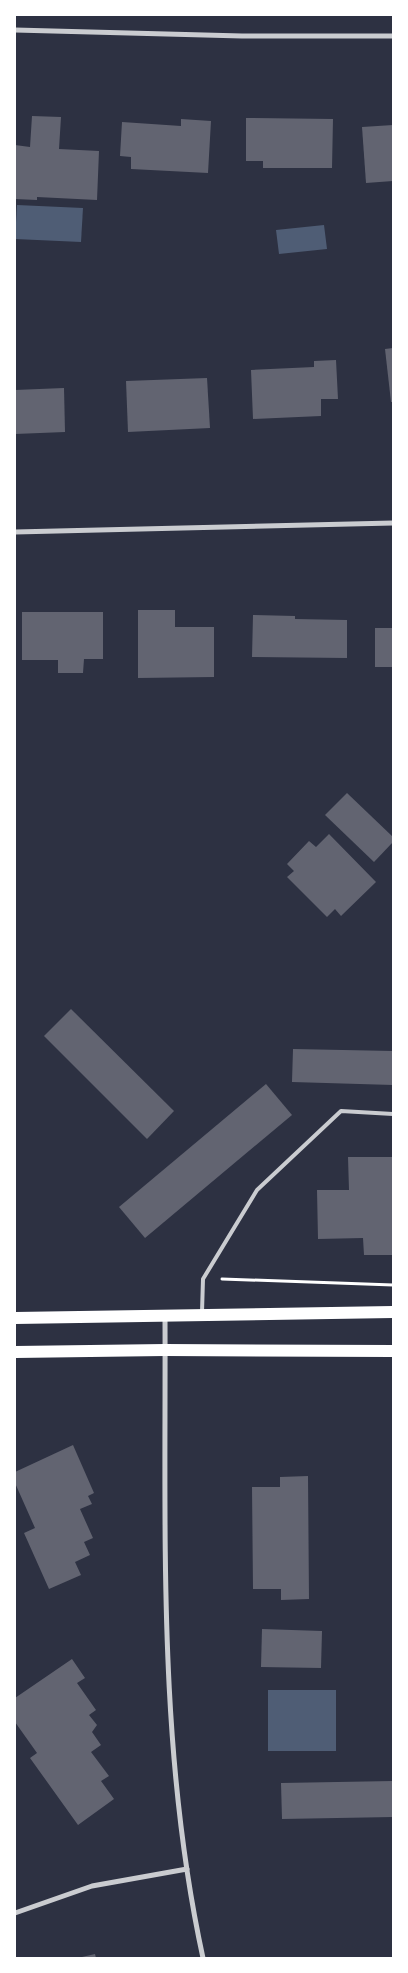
<svg xmlns="http://www.w3.org/2000/svg" width="408" height="1973" font-family="Helvetica,sans-serif">
  <style>
    .water { fill: #4f5d75 }
    .building { fill: #626471 }
    .lines { fill: none; stroke-linecap: round; stroke-linejoin: round }
    .path { stroke: #fff; stroke-width: 3 }
    .service { stroke: #caccd0; stroke-width: 4 }
    .minor { stroke: #caccd0; stroke-width: 5 }
    .primary { stroke: #fff; stroke-width: 12 }
  </style>
  <rect width="100%" height="100%" fill="#2d3142"/>
  <!-- water -->
  <g class="water">
    <path d="M 17,205 L 83,208 L 81,242 L 15,239 Z"/>
    <path d="M 324,225 L 327,249 L 279,254 L 276,230 Z"/>
    <rect x="268" y="1690" width="68" height="61"/>
  </g>
  <!-- building -->
  <g class="building">
    <path d="M 32,116 L 61,117 L 59,149 L 99,151 L 97,200 L 37,197 L 37,200 L 15,199 L 15,145 L 30,147 Z"/>
    <path d="M 246,118 L 333,119 L 332,168 L 263,168 L 263,161 L 246,161 Z"/>
    <path d="M 181,119 L 211,121 L 208,173 L 131,169 L 131,157 L 120,156 L 122,122 L 181,126 Z"/>
    <path d="M 393,125 L 393,181 L 366,183 L 362,127 Z"/>
    <path d="M 393,348 L 393,402 L 391,402 L 385,349 Z"/>
    <path d="M 336,360 L 338,399 L 321,399 L 321,416 L 253,419 L 251,370 L 314,367 L 314,361 Z"/>
    <path d="M 207,378 L 210,428 L 128,432 L 126,381 Z"/>
    <path d="M 64,388 L 65,432 L 15,434 L 15,390 Z"/>
    <path d="M 138,610 L 175,610 L 175,627 L 214,627 L 214,677 L 138,678 Z"/>
    <path d="M 22,612 L 103,612 L 103,659 L 84,659 L 83,673 L 58,673 L 58,660 L 22,660 Z"/>
    <path d="M 253,615 L 295,616 L 295,619 L 347,620 L 347,658 L 252,657 Z"/>
    <rect x="375" y="628" width="18" height="39"/>
    <path d="M 347,793 L 393,837 L 393,842 L 374,862 L 325,815 Z"/>
    <path d="M 329,834 L 376,882 L 341,916 L 335,909 L 327,917 L 287,877 L 294,871 L 287,864 L 309,841 L 316,847 Z"/>
    <path d="M 71,1009 L 174,1111 L 147,1139 L 44,1036 Z"/>
    <path d="M 293,1049 L 393,1051 L 393,1085 L 292,1082 Z"/>
    <path d="M 266,1084 L 292,1115 L 145,1238 L 119,1207 Z"/>
    <path d="M 348,1157 L 393,1157 L 393,1255 L 364,1255 L 363,1238 L 318,1239 L 317,1190 L 349,1190 Z"/>
    <path d="M 73,1445 L 94,1493 L 88,1496 L 92,1504 L 80,1509 L 93,1538 L 84,1542 L 90,1555 L 75,1562 L 81,1575 L 49,1589 L 24,1533 L 35,1528 L 15,1483 L 15,1472 Z"/>
    <path d="M 308,1476 L 309,1599 L 281,1600 L 281,1589 L 253,1589 L 252,1487 L 280,1487 L 280,1477 Z"/>
    <path d="M 262,1629 L 322,1631 L 321,1668 L 261,1667 Z"/>
    <path d="M 72,1659 L 85,1678 L 77,1683 L 96,1710 L 89,1715 L 97,1725 L 92,1732 L 101,1745 L 91,1752 L 109,1776 L 101,1781 L 114,1799 L 78,1825 L 30,1758 L 37,1753 L 15,1722 L 15,1698 Z"/>
    <path d="M 393,1781 L 393,1817 L 282,1819 L 281,1783 Z"/>
    <path d="M 95,1954 L 96,1958 L 82,1958 L 82,1957 Z"/>
  </g>
  <g class="lines">
    <!-- path -->
    <path class="path" d="M 222,1279 L 393,1285"/>
    <!-- service -->
    <path class="service" d="M 202,1312 L 203,1279 L 257,1190 L 341,1111 L 393,1114"/>
    <!-- minor -->
    <g class="minor">
      <path d="M 15,30 L 242,36 L 393,36"/>
      <path d="M 15,532 L 393,523"/>
      <path d="M 165,1316 C 166,1530 157,1747 203,1958"/>
      <path d="M 15,1913 L 92,1886 L 187,1869"/>
    </g>
    <!-- primary -->
    <g class="primary">
      <path d="M 15,1318 L 393,1312"/>
      <path d="M 15,1352 L 165,1350 L 393,1351"/>
    </g>
  </g>
  <!-- border -->
  <rect width="408" height="1973" fill="none" stroke="#ffffff" stroke-width="32"/>
</svg>
